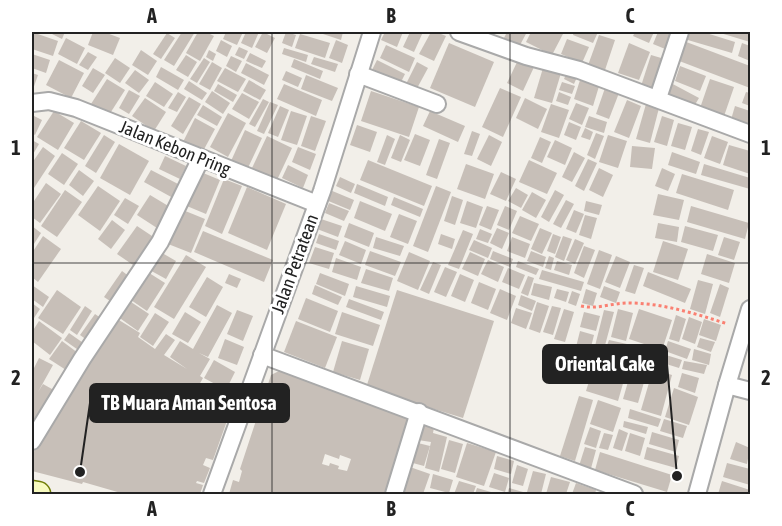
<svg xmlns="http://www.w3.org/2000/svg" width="782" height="526" font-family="'Asap Condensed',sans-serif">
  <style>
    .building { fill: #c7bfb8; fill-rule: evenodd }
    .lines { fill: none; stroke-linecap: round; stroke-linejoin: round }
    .minor-casing { stroke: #a9a9a9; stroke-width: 20 }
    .secondary-casing { stroke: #707d05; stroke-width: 27 }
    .path { stroke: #fa8072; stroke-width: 3; stroke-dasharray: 3 3; stroke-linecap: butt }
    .minor { stroke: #fff; stroke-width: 16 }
    .secondary { stroke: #f7fabf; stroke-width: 24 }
    .grid { fill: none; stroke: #222; stroke-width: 1.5; stroke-opacity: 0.55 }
    .labels { text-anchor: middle; stroke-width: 6; stroke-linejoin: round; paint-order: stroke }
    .street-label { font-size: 18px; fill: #222; stroke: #fff }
    .leader { fill: none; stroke: #222; stroke-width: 2 }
    .callout-dot { fill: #222; stroke: #fff; stroke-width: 2 }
    .callout { fill: #222; stroke: #222; stroke-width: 2 }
    .callout-label { font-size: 20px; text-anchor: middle; font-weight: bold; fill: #fff }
    .neatline { fill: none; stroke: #222; stroke-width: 2 }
    .grid-label { font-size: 20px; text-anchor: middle; font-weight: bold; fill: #222 }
  </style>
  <rect width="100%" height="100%" fill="#f2efe9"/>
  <!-- building -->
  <g class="building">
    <path d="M 32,32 L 58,41 L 53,56 L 32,49 Z"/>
    <path d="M 50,32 L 65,32 L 62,39 L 50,33 Z"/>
    <path d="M 93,32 L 104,32 L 120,38 L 113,55 L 88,45 Z"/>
    <path d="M 182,32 L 195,32 L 174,66 L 164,60 Z"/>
    <path d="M 198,32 L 206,32 L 214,36 L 200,61 L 186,53 Z"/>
    <path d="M 226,32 L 243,32 L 237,45 L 223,39 Z"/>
    <path d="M 246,32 L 259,32 L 252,48 L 241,43 Z"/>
    <path d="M 263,32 L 275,38 L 267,53 L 255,47 Z"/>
    <path d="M 286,32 L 296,35 L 292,47 L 282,43 Z"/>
    <path d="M 317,32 L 343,32 L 341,40 Z"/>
    <path d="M 385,32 L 403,32 L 397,47 L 381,40 Z"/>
    <path d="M 410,32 L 423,32 L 414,52 L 403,47 Z"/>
    <path d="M 431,32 L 436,32 L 446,36 L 434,61 L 419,54 Z"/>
    <path d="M 507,32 L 527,32 L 520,45 L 504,38 Z"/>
    <path d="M 531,32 L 564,32 L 552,55 L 526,42 Z"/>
    <path d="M 574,32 L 598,32 L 593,43 L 573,35 Z"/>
    <path d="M 635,32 L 654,32 L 649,43 L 633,36 Z"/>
    <path d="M 658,32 L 677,32 L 670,51 L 653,44 Z"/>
    <path d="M 683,32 L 703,32 L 735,42 L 732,53 L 681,38 Z"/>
    <path d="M 717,32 L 750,32 L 750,42 Z"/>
    <path d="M 167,33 L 175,38 L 161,59 L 153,54 Z"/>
    <path d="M 300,34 L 330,43 L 325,58 L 295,48 Z"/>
    <path d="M 599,35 L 615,40 L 604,73 L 587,68 Z"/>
    <path d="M 66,38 L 85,48 L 77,64 L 58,54 Z"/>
    <path d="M 567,39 L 589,47 L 582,63 L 561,54 Z"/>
    <path d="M 221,40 L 232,46 L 227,57 L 216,51 Z"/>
    <path d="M 336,40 L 348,45 L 342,63 L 329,58 Z"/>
    <path d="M 681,40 L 750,66 L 750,88 L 674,59 Z"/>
    <path d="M 449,43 L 494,62 L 475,107 L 430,88 Z"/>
    <path d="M 629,43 L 650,52 L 639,80 L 618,73 Z"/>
    <path d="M 742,43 L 750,46 L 750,61 L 738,56 Z"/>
    <path d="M 386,45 L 415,58 L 409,72 L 380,58 Z"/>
    <path d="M 239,47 L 248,51 L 244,59 L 235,55 Z"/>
    <path d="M 284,48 L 308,55 L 306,62 L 282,54 Z"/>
    <path d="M 141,50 L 157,61 L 148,75 L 132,65 Z"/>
    <path d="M 209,50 L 216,54 L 213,61 L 206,57 Z"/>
    <path d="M 88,52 L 97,57 L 88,70 L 79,65 Z"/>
    <path d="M 250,53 L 266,61 L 262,68 L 246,61 Z"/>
    <path d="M 32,54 L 50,60 L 46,73 L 32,68 Z"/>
    <path d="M 186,55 L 197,62 L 188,77 L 176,70 Z"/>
    <path d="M 651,55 L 668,60 L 658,92 L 641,86 Z"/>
    <path d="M 231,56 L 242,61 L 236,72 L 226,66 Z"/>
    <path d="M 314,57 L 338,64 L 335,72 L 311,64 Z"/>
    <path d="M 115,58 L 130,68 L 120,83 L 105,73 Z"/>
    <path d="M 204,58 L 210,62 L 197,83 L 190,79 Z"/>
    <path d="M 294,59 L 323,71 L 320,79 L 291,67 Z"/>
    <path d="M 59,60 L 84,73 L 71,98 L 46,85 Z"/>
    <path d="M 377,60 L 405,74 L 398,88 L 370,74 Z"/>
    <path d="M 518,60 L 534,67 L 523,91 L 507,83 Z"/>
    <path d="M 212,62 L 222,68 L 210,90 L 199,84 Z"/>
    <path d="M 417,62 L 428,68 L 415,92 L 405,86 Z"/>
    <path d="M 246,63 L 269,75 L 264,85 L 241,73 Z"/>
    <path d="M 680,66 L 706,76 L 700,91 L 675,81 Z"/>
    <path d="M 161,67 L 184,80 L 178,90 L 156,77 Z"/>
    <path d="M 93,68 L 105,75 L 93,93 L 82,86 Z"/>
    <path d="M 225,68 L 246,79 L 238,92 L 217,81 Z"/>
    <path d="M 543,68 L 561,73 L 552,103 L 534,98 Z"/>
    <path d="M 135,70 L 149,80 L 139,93 L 125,83 Z"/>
    <path d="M 568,70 L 578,75 L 574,84 L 564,79 Z"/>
    <path d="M 286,71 L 302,78 L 298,87 L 282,80 Z"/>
    <path d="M 32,73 L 38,75 L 32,92 Z"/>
    <path d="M 306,75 L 338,88 L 332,101 L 301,89 Z"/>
    <path d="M 581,77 L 600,83 L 593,106 L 574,99 Z"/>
    <path d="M 107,79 L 125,90 L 109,115 L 91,104 Z"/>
    <path d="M 710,79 L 734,87 L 723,119 L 699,111 Z"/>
    <path d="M 249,80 L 266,90 L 260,100 L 243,91 Z"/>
    <path d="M 189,81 L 207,93 L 202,100 L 184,89 Z"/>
    <path d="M 155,82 L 173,94 L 164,107 L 146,96 Z"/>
    <path d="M 562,82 L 575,86 L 572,94 L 559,90 Z"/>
    <path d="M 669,82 L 699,98 L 693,108 L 663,92 Z"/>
    <path d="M 218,84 L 237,95 L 233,102 L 214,91 Z"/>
    <path d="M 284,84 L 322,100 L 316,116 L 277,99 Z"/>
    <path d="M 500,88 L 521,97 L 503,137 L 482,127 Z"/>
    <path d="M 605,88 L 619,93 L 609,119 L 596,114 Z"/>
    <path d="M 129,90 L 140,96 L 129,114 L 119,108 Z"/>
    <path d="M 212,91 L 230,103 L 223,114 L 205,102 Z"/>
    <path d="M 371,91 L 419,107 L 409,137 L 361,121 Z"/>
    <path d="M 178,92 L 186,97 L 177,112 L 168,108 Z"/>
    <path d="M 559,92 L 571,97 L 568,105 L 556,101 Z"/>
    <path d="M 746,92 L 750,93 L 750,106 L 742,103 Z"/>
    <path d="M 242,93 L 259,102 L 249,119 L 232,109 Z"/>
    <path d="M 189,97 L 201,104 L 183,134 L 171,126 Z"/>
    <path d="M 145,98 L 166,112 L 154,131 L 132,116 Z"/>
    <path d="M 525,98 L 547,109 L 538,129 L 516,118 Z"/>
    <path d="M 263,99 L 269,102 L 255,127 L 249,124 Z"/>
    <path d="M 627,100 L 641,106 L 629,138 L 614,132 Z"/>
    <path d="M 270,102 L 278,105 L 264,134 L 257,131 Z"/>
    <path d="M 576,103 L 589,108 L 582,125 L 569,119 Z"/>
    <path d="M 551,104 L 569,110 L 559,138 L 541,132 Z"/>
    <path d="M 646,104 L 659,108 L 650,143 L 636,139 Z"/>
    <path d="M 203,105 L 222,117 L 217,126 L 197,115 Z"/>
    <path d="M 280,106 L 289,110 L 278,137 L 268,133 Z"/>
    <path d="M 735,106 L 750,111 L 748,129 L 730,123 Z"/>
    <path d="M 54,111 L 74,123 L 58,150 L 37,137 Z"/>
    <path d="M 291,111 L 307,116 L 297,145 L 281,140 Z"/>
    <path d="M 430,111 L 465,126 L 458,142 L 423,126 Z"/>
    <path d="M 228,113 L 246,123 L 228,157 L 210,147 Z"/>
    <path d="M 32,115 L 42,120 L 35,135 L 32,133 Z"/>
    <path d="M 311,116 L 326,121 L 315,151 L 301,146 Z"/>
    <path d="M 589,116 L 607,122 L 604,133 L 585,127 Z"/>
    <path d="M 662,116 L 674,120 L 667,146 L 654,142 Z"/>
    <path d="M 195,118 L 215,129 L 202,153 L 183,142 Z"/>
    <path d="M 81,121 L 101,133 L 84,160 L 64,148 Z"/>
    <path d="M 569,122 L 581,127 L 576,140 L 564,135 Z"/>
    <path d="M 678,123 L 692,127 L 685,150 L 671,146 Z"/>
    <path d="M 357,125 L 377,132 L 370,152 L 350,145 Z"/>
    <path d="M 585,128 L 593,132 L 590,140 L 581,137 Z"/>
    <path d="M 698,129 L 709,132 L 701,155 L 691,151 Z"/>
    <path d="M 245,130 L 262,138 L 247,170 L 231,161 Z"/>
    <path d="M 472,131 L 480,134 L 472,156 L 464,154 Z"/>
    <path d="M 596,133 L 604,136 L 595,159 L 587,155 Z"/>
    <path d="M 415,134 L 430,140 L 420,166 L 404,160 Z"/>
    <path d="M 104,135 L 115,142 L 96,173 L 85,166 Z"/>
    <path d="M 387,135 L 395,139 L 385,165 L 377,162 Z"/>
    <path d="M 400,135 L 410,140 L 401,162 L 391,158 Z"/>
    <path d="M 489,135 L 502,142 L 491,166 L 477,159 Z"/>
    <path d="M 608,135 L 627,141 L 618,168 L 599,162 Z"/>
    <path d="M 267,136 L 292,148 L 277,180 L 252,168 Z"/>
    <path d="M 712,136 L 728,142 L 720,164 L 704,158 Z"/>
    <path d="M 540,137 L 551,142 L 542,163 L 531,158 Z"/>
    <path d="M 439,139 L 450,143 L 437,179 L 426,175 Z"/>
    <path d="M 32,140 L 39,144 L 32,156 Z"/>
    <path d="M 555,140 L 572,148 L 565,165 L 547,157 Z"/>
    <path d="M 119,144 L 149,161 L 130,195 L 100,178 Z"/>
    <path d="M 729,145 L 750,151 L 750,174 L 723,165 Z"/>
    <path d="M 632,146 L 655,148 L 652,169 L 630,167 Z"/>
    <path d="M 43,147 L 55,156 L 32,191 L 32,163 Z"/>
    <path d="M 298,147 L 316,154 L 310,170 L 292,162 Z"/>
    <path d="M 574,152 L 585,158 L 572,182 L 562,177 Z"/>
    <path d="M 672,152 L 700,162 L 696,174 L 668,165 Z"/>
    <path d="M 62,153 L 78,164 L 64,185 L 48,174 Z"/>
    <path d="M 165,156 L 186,166 L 180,179 L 159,169 Z"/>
    <path d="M 588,159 L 597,163 L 584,191 L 575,186 Z"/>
    <path d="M 368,160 L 432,186 L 424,206 L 360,180 Z"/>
    <path d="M 529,160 L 557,173 L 547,194 L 519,182 Z"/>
    <path d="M 466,164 L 494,174 L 485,199 L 457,189 Z"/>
    <path d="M 704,164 L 750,178 L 750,189 L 701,175 Z"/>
    <path d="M 288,165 L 308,175 L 303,188 L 282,178 Z"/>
    <path d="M 599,168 L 613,175 L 603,197 L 589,190 Z"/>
    <path d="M 662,168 L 675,174 L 668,191 L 655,186 Z"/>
    <path d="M 79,170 L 94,181 L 83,196 L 69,185 Z"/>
    <path d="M 151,170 L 180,185 L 173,198 L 144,182 Z"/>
    <path d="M 196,170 L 220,180 L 206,214 L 182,204 Z"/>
    <path d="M 501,172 L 516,179 L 506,201 L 490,194 Z"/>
    <path d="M 682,174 L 734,190 L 728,210 L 676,193 Z"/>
    <path d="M 340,177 L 355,184 L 351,193 L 336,186 Z"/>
    <path d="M 224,179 L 242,186 L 222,234 L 205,226 Z"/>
    <path d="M 46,183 L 61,194 L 40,223 L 32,217 L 32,204 Z"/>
    <path d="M 357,184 L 388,197 L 385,206 L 354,193 Z"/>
    <path d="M 98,186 L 120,201 L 100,231 L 78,215 Z"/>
    <path d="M 436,186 L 451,192 L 428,252 L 413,246 Z"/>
    <path d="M 247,187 L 286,204 L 267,250 L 228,233 Z"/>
    <path d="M 516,188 L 528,195 L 521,208 L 508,201 Z"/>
    <path d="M 65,190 L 82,202 L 57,237 L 41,226 Z"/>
    <path d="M 330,190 L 354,200 L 350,210 L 326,200 Z"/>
    <path d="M 555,190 L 564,195 L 549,222 L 541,217 Z"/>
    <path d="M 532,192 L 546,200 L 536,218 L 522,210 Z"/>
    <path d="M 658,194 L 684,200 L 679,220 L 653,215 Z"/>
    <path d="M 150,195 L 170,207 L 157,228 L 137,215 Z"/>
    <path d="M 452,196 L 463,200 L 455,225 L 444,221 Z"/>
    <path d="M 394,197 L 423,209 L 420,217 L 391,205 Z"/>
    <path d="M 125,198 L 139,206 L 128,224 L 114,215 Z"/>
    <path d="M 566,200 L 574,204 L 561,228 L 553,224 Z"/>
    <path d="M 360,201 L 392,214 L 385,231 L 354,218 Z"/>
    <path d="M 467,201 L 483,207 L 476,228 L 460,223 Z"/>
    <path d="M 586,201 L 602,205 L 599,215 L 584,211 Z"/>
    <path d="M 329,203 L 349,211 L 344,221 L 325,213 Z"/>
    <path d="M 487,206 L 499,210 L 491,230 L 479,225 Z"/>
    <path d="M 505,206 L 517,211 L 509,230 L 497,225 Z"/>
    <path d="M 691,206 L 749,223 L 745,239 L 687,222 Z"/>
    <path d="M 178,208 L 205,219 L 191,253 L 163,242 Z"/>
    <path d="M 574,210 L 584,214 L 576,233 L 566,229 Z"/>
    <path d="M 399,214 L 417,221 L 408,244 L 390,237 Z"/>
    <path d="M 585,215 L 597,218 L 591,239 L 579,235 Z"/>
    <path d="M 520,216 L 539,224 L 531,241 L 512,233 Z"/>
    <path d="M 321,219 L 342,226 L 338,237 L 317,229 Z"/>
    <path d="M 112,220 L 125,230 L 111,249 L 98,239 Z"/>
    <path d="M 349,223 L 374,233 L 369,247 L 344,237 Z"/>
    <path d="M 658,223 L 679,227 L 677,242 L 655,238 Z"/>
    <path d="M 32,226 L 41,233 L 32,247 Z"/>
    <path d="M 137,226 L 155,238 L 136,267 L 117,254 Z"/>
    <path d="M 685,226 L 718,235 L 713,251 L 681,242 Z"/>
    <path d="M 497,228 L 509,233 L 502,249 L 490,243 Z"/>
    <path d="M 540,228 L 552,233 L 542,254 L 531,249 Z"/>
    <path d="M 480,229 L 492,234 L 488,243 L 476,239 Z"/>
    <path d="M 463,230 L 473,234 L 459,269 L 448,265 Z"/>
    <path d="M 203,231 L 273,260 L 264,282 L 194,252 Z"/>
    <path d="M 319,234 L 339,241 L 336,250 L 316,243 Z"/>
    <path d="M 441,234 L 455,239 L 452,249 L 438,244 Z"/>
    <path d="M 553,234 L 561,237 L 555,254 L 547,251 Z"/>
    <path d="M 43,236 L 61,249 L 38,282 L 32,277 L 32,253 Z"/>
    <path d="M 563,236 L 572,239 L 564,261 L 555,257 Z"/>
    <path d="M 376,237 L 404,246 L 400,256 L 373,248 Z"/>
    <path d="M 512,237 L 530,244 L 525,258 L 507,251 Z"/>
    <path d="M 724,237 L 740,242 L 734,260 L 718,255 Z"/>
    <path d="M 575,239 L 584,243 L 575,264 L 566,260 Z"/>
    <path d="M 474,240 L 492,248 L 488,258 L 469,250 Z"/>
    <path d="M 345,241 L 366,250 L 361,264 L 339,255 Z"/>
    <path d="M 663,241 L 688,249 L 678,280 L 653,272 Z"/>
    <path d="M 584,246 L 595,250 L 584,278 L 574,273 Z"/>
    <path d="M 315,247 L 334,253 L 329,269 L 309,263 Z"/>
    <path d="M 157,250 L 176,261 L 166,279 L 146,268 Z"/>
    <path d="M 599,250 L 612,255 L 600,289 L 587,284 Z"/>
    <path d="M 370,251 L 401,262 L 395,276 L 365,265 Z"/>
    <path d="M 493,251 L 513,259 L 510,267 L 490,259 Z"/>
    <path d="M 531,251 L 546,257 L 543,267 L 527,261 Z"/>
    <path d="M 409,252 L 430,261 L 418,290 L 397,281 Z"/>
    <path d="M 470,252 L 485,259 L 478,276 L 462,269 Z"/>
    <path d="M 707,254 L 735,263 L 729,283 L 701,274 Z"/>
    <path d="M 186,255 L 206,267 L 174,319 L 154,307 Z"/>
    <path d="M 549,256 L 554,258 L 551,270 L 545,268 Z"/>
    <path d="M 616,256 L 630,262 L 620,288 L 605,282 Z"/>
    <path d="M 336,258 L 361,267 L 357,280 L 332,272 Z"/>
    <path d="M 488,260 L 504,267 L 498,282 L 481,274 Z"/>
    <path d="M 518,261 L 539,269 L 536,275 L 516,267 Z"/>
    <path d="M 557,261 L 572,265 L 569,275 L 554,270 Z"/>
    <path d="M 433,262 L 441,265 L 429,294 L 420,290 Z"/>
    <path d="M 634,265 L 644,268 L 635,294 L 625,291 Z"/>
    <path d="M 445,267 L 457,272 L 446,297 L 434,292 Z"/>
    <path d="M 508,268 L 525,275 L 519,289 L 502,282 Z"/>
    <path d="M 366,269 L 393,278 L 389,291 L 361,283 Z"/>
    <path d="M 542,270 L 584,282 L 581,291 L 539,279 Z"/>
    <path d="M 122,271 L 134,280 L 116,305 L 104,297 Z"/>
    <path d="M 146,271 L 165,283 L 147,311 L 128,298 Z"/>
    <path d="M 648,272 L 691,289 L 685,303 L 643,286 Z"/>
    <path d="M 320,273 L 349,284 L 345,296 L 316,284 Z"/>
    <path d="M 229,274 L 241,279 L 237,288 L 225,283 Z"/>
    <path d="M 460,274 L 474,280 L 465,302 L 451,296 Z"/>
    <path d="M 528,276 L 534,278 L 528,296 L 521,293 Z"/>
    <path d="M 207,277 L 223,287 L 206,317 L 189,307 Z"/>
    <path d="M 698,280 L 713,284 L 705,314 L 690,309 Z"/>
    <path d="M 479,282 L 496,289 L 488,310 L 471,303 Z"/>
    <path d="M 534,283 L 552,287 L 549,300 L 531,295 Z"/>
    <path d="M 720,284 L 729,288 L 720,317 L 710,313 Z"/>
    <path d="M 32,285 L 49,297 L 43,307 L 32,299 Z"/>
    <path d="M 315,285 L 342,297 L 338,305 L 312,294 Z"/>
    <path d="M 356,286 L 390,296 L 387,307 L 353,297 Z"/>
    <path d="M 604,286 L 620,292 L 616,303 L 600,297 Z"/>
    <path d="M 500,289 L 516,296 L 507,320 L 490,313 Z"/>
    <path d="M 557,289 L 569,292 L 566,302 L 554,298 Z"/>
    <path d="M 586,289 L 597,293 L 593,306 L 582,303 Z"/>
    <path d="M 57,290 L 81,307 L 63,334 L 38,318 Z"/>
    <path d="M 397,290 L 494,321 L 463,418 L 366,388 Z"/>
    <path d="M 572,291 L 580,294 L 576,306 L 568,303 Z"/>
    <path d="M 521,295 L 536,301 L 532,311 L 518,305 Z"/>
    <path d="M 125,298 L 149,314 L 138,331 L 114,314 Z"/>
    <path d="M 306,298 L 338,311 L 330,332 L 298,319 Z"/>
    <path d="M 349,299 L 384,312 L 381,320 L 346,307 Z"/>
    <path d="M 537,302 L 549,306 L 540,333 L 529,329 Z"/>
    <path d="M 32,303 L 40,309 L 34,318 L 32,316 Z"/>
    <path d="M 217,305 L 232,313 L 208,357 L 199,353 L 210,359 L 200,376 L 203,378 L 191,399 L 228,418 L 213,460 L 206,458 L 203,465 L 210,468 L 204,483 L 197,481 L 196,483 L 203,485 L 200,494 L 120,494 L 121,493 L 83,482 L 82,484 L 32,471 L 32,455 L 114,317 L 140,333 L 138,337 L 155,349 L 166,334 L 175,340 L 164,355 L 187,369 L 170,357 L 180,341 L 193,349 Z"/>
    <path d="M 85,306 L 92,311 L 77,335 L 70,330 Z"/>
    <path d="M 552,306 L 561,308 L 553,335 L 543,332 Z"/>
    <path d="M 516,308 L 532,313 L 526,329 L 511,323 Z"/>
    <path d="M 564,309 L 574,312 L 565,342 L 554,339 Z"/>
    <path d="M 618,309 L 633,313 L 626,341 L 611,337 Z"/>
    <path d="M 639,309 L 672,320 L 662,350 L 629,339 Z"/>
    <path d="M 237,310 L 253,316 L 243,341 L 227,334 Z"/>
    <path d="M 604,310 L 614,312 L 604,349 L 595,346 Z"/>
    <path d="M 185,312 L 201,322 L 188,343 L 172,334 Z"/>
    <path d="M 342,312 L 380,325 L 373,346 L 335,334 Z"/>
    <path d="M 584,312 L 600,316 L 596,331 L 580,327 Z"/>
    <path d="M 155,313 L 169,322 L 153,346 L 140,337 Z"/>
    <path d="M 95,314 L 105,321 L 91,343 L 80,335 Z"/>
    <path d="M 676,315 L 686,319 L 679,342 L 669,339 Z"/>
    <path d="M 689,317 L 702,322 L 695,344 L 682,339 Z"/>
    <path d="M 704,319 L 721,325 L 716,341 L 699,335 Z"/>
    <path d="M 39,321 L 62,338 L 50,355 L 32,341 L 32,332 Z"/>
    <path d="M 296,321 L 337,337 L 325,368 L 284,352 Z"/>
    <path d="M 580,331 L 594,335 L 590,351 L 576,347 Z"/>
    <path d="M 69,333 L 89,347 L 84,354 L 64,340 Z"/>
    <path d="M 700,338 L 715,342 L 711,352 L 697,347 Z"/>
    <path d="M 225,339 L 244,347 L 237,365 L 218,358 Z"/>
    <path d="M 609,340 L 627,344 L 625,353 L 606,348 Z"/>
    <path d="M 62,341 L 78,353 L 66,370 L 49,359 Z"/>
    <path d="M 342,341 L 369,349 L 360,380 L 333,372 Z"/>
    <path d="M 668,341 L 691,349 L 687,359 L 665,351 Z"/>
    <path d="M 637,345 L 648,349 L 646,357 L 634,354 Z"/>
    <path d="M 599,349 L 630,359 L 618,401 L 586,391 Z"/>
    <path d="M 694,349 L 711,354 L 709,365 L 692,360 Z"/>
    <path d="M 666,355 L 682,360 L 679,368 L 663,363 Z"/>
    <path d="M 39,358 L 53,365 L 38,392 L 43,384 L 59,393 L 32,438 L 32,372 Z"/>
    <path d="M 214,360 L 235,372 L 226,390 L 204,378 Z"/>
    <path d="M 634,361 L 649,365 L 638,403 L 623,399 Z"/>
    <path d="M 684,361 L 707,365 L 704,374 L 682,369 Z"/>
    <path d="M 653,369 L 672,375 L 661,416 L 641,410 Z"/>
    <path d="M 279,371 L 388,407 L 414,418 L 392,494 L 229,494 L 233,480 L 239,482 L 242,471 L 240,469 L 271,375 ZM 325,454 L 339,459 L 340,455 L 351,459 L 347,471 L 338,469 L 339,466 L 330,463 L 329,466 L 322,464 Z"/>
    <path d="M 682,373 L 699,378 L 695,393 L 678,387 Z"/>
    <path d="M 674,388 L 698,397 L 689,425 L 665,417 Z"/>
    <path d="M 579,396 L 593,400 L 575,461 L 560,456 Z"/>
    <path d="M 598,400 L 621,408 L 613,432 L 590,424 Z"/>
    <path d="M 630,409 L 661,419 L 658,427 L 628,418 Z"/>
    <path d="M 422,419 L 435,422 L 433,433 L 447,437 L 439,472 L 425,468 L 431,442 L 418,440 Z"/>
    <path d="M 664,419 L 687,426 L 683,438 L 660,431 Z"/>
    <path d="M 624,421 L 648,427 L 646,434 L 623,427 Z"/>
    <path d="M 590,427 L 601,431 L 596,448 L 584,444 Z"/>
    <path d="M 619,429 L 628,433 L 622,451 L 613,448 Z"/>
    <path d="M 652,432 L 679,440 L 676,452 L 649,444 Z"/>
    <path d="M 604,433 L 613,435 L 608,450 L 599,448 Z"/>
    <path d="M 630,433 L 645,438 L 640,456 L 625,451 Z"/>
    <path d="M 449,440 L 463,444 L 455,473 L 441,469 Z"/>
    <path d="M 414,442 L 430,446 L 424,466 L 409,462 Z"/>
    <path d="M 736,442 L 750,448 L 747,464 L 730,459 Z"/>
    <path d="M 467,443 L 496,452 L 484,486 L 456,477 Z"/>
    <path d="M 585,447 L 596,450 L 590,472 L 578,469 Z"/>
    <path d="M 647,447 L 679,456 L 676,468 L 644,459 Z"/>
    <path d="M 600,452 L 672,475 L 667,492 L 595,470 Z"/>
    <path d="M 497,456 L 514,461 L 511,474 L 494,469 Z"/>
    <path d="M 727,463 L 750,469 L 750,485 L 723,477 Z"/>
    <path d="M 517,465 L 528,469 L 523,486 L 512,483 Z"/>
    <path d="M 410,467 L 430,474 L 423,494 L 402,492 Z"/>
    <path d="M 533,471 L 546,474 L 541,494 L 527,492 Z"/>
    <path d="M 494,473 L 509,478 L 505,492 L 489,487 Z"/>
    <path d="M 433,474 L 453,480 L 449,493 L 430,488 Z"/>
    <path d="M 551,477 L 570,482 L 566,494 L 546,494 Z"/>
    <path d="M 459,481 L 476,486 L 473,494 L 454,494 Z"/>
    <path d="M 722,481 L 750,490 L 750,494 L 718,494 Z"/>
    <path d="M 576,483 L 596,490 L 595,494 L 572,494 Z"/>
    <path d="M 477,488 L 498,494 L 475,494 Z"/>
    <path d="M 509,488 L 523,492 L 523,494 L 507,494 Z"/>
  </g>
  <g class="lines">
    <!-- minor casing -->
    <g class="minor-casing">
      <g id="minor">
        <path d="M 459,32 L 526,56 L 579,70 L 750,134"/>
        <path d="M 358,74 L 437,104"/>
        <path d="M 658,98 L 680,32"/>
        <path d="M 32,103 L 49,101 L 76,108 L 317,204"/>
        <path d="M 262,355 L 634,494"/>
        <path d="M 727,385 L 750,391"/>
        <path d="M 32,441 L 82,359 L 160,242 L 201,158"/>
        <path d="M 212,494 L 322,191 L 372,32"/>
        <path d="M 394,494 L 419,412"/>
        <path d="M 697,494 L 727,385 L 750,309"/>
      </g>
    </g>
    <!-- secondary casing -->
    <g class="secondary-casing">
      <path id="secondary" d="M 32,493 L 38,494"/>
    </g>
    <!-- path -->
    <path class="path" d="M 581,306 C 598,310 614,302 632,303 C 666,304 696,314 728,324"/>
    <!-- minor -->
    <use href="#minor" class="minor"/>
    <!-- secondary -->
    <use href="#secondary" class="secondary"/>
  </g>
  <!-- grid -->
  <path class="grid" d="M 272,32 L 272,494M 510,32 L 510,494M 32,263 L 750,263"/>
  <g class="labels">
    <!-- street labels -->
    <g class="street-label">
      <text transform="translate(175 148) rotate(22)" y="6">Jalan Kebon Pring</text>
      <text transform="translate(295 264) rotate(-70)" y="6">Jalan Petratean</text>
    </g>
  </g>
  <!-- callouts -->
  <path class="leader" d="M677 476L667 364M80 472L90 403"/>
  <g class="callout-dot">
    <circle cx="677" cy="476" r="6"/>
    <circle cx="80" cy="472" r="6"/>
  </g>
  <g class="callout">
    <rect x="543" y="345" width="124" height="38" rx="6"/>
    <rect x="90" y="384" width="199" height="38" rx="6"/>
  </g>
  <g class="callout-label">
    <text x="605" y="371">Oriental Cake</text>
    <text x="189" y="410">TB Muara Aman Sentosa</text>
  </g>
  <!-- border -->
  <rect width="782" height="526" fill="none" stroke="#ffffff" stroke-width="66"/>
  <rect x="33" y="33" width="716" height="460" class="neatline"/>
  <g class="grid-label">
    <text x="152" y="23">A</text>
    <text x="391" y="23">B</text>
    <text x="630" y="23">C</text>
    <text x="16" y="155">1</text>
    <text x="766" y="155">1</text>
    <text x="16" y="385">2</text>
    <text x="766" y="385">2</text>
    <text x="152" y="516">A</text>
    <text x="391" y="516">B</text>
    <text x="630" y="516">C</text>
  </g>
</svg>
